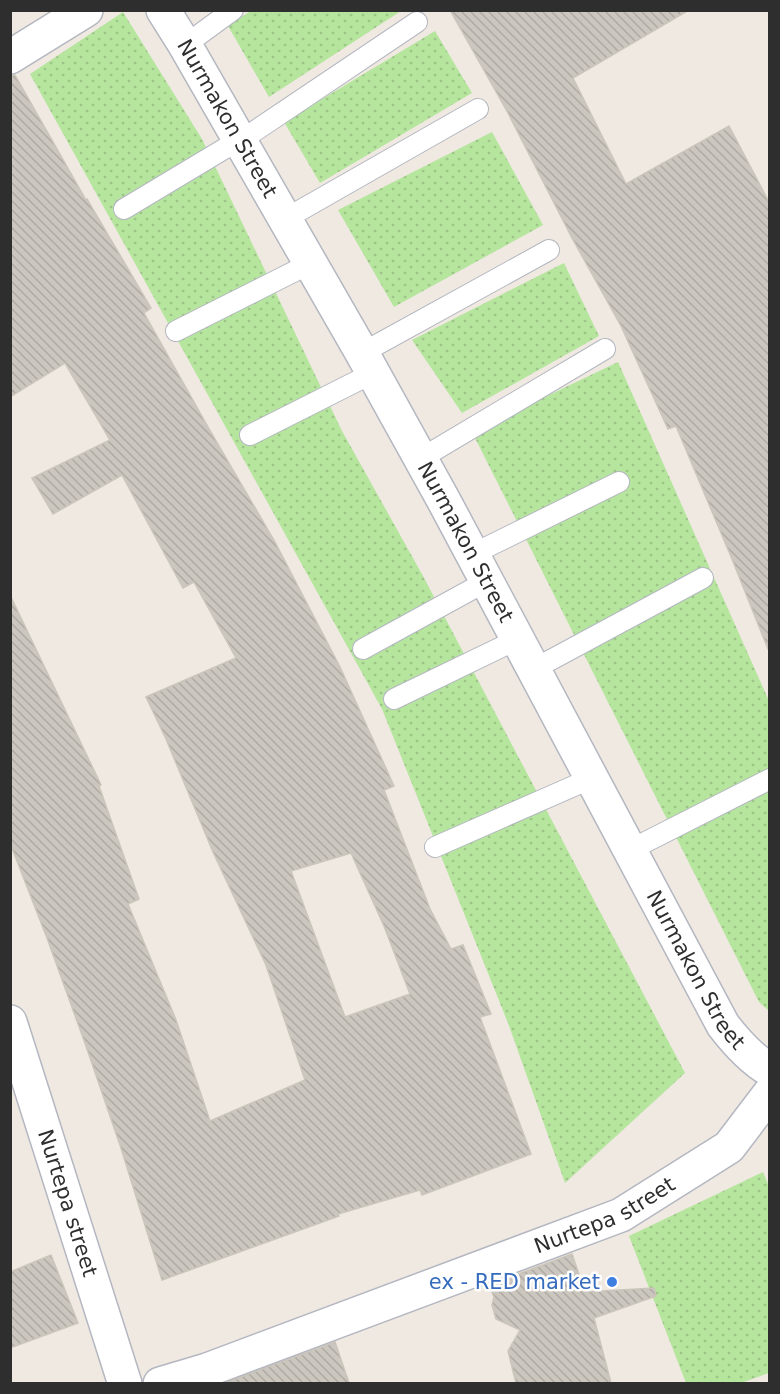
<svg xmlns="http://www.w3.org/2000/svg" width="780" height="1394" font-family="'DejaVu Sans',sans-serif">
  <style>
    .grass { fill: url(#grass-dots) }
    .building { fill: url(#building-back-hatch); stroke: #cbc5ba; stroke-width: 1.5; fill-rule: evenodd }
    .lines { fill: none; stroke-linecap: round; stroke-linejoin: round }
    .lane-casing { stroke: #b4b7c1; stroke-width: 22 }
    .street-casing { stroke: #b4b7c1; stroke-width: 36 }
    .secondary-casing { stroke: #b4b7c1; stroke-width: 36 }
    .lane { stroke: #fff; stroke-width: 20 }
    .street { stroke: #fff; stroke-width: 33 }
    .secondary { stroke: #fff; stroke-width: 33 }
    .shop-dot { fill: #3f7fe0; stroke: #fff; stroke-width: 2 }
    .labels { text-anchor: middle; stroke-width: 5; stroke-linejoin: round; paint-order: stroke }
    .street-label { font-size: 21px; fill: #2e2e2e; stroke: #fff }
    .shop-label { font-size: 21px; fill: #366cbe; stroke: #fff; text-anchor: end }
  </style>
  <defs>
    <pattern id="grass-dots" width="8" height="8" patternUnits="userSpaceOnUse" patternTransform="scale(1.5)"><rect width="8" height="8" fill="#b6e59e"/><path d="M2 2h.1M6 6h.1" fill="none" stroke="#9dc588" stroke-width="1.8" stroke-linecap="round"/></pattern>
    <pattern id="building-back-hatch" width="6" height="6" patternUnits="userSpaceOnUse" patternTransform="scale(1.5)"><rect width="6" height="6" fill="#cbc7bf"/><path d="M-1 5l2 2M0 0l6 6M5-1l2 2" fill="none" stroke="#afaba4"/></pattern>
  </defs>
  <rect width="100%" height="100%" fill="#efe9e1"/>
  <!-- grass -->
  <g class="grass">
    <path d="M 252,10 L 401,10 L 401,11 L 269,97 L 228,26 Z"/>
    <path d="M 123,12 L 202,139 L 342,431 L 423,576 L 685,1073 L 565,1183 L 508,1023 L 382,709 L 30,74 Z"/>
    <path d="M 435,31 L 472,93 L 320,183 L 284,122 Z"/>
    <path d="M 492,132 L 543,225 L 394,307 L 338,210 Z"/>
    <path d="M 564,263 L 599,336 L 462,413 L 412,340 Z"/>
    <path d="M 618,362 L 769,701 L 769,1011 L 759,1002 L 472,432 Z"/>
    <path d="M 763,1172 L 770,1189 L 769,1373 L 741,1383 L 686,1383 L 629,1236 Z"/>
  </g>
  <!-- building -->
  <g class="building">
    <path d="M 450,10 L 689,10 L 573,78 L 626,184 L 729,126 L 770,204 L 770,649 L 768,649 L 732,559 L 676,426 L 668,429 L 621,326 L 572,238 L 508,113 Z"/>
    <path d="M 15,75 L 86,200 L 87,199 L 151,308 L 144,313 L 208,427 L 275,542 L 340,667 L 394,786 L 384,790 L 430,909 L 451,949 L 463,945 L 491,1014 L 480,1017 L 531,1154 L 422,1195 L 420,1190 L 338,1214 L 339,1216 L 162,1280 L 121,1148 L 86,1046 L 47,938 L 10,843 L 10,595 L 101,785 L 99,786 L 139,899 L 128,904 L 176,1020 L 210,1121 L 305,1080 L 266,965 L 213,852 L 166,739 L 146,697 L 236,658 L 194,582 L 183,588 L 122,475 L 53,514 L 32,478 L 110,440 L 65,363 L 10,397 L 10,76 ZM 351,853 L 384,926 L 410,994 L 345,1017 L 291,871 Z"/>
    <path d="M 572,1254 L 585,1292 L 654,1288 L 656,1296 L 594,1318 L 611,1383 L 516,1383 L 508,1351 L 520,1330 L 496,1319 L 492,1305 L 494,1297 L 489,1285 Z"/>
    <path d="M 51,1255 L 78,1323 L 10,1348 L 10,1272 Z"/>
    <path d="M 335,1342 L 349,1383 L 224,1383 Z"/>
  </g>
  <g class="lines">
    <!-- lane casing -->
    <g class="lane-casing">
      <g id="lane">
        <path d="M 185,45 L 233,10"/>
        <path d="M 124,209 L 224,149 L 240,141 L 417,22"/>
        <path d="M 285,219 L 478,109"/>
        <path d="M 176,331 L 311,263"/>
        <path d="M 362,353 L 549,250"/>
        <path d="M 250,435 L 373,373"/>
        <path d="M 420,459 L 605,349"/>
        <path d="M 473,554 L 619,482"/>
        <path d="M 363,649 L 487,581"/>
        <path d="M 534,669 L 703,578"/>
        <path d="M 394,699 L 518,639"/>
        <path d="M 435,847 L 592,778"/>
        <path d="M 630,850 L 770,779"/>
      </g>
    </g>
    <!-- street casing -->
    <g class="street-casing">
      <g id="street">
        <path d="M 10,57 L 86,10"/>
        <path id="s1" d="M 10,1022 L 125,1384"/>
        <path id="s2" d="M 160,1384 L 207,1370 L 621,1215 L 729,1147 L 770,1093"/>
      </g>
    </g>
    <!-- secondary casing -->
    <g class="secondary-casing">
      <g id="secondary">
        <path id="s3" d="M 163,10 L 185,45 L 362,353 L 444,501 L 723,1025 C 736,1042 751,1059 770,1070"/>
      </g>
    </g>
    <!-- lane -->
    <use href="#lane" class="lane"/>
    <!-- street -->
    <use href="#street" class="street"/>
    <!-- secondary -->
    <use href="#secondary" class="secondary"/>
  </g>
  <!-- markers -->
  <circle class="shop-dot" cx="612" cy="1282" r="6"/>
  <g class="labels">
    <!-- street labels -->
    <g class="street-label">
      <text dy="7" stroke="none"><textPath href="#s3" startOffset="126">Nurmakon Street</textPath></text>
      <text dy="7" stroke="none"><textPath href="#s3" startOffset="612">Nurmakon Street</textPath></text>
      <text dy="7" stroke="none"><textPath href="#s3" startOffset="1098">Nurmakon Street</textPath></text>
      <text dy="7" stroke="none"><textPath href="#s1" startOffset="190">Nurtepa street</textPath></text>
      <text dy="7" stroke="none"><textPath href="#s2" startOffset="476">Nurtepa street</textPath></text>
    </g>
    <!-- shop labels -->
    <g class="shop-label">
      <text x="600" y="1289">ex - RED market</text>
    </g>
  </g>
  <!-- border -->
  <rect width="780" height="1394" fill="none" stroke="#2e2e2e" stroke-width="24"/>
</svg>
